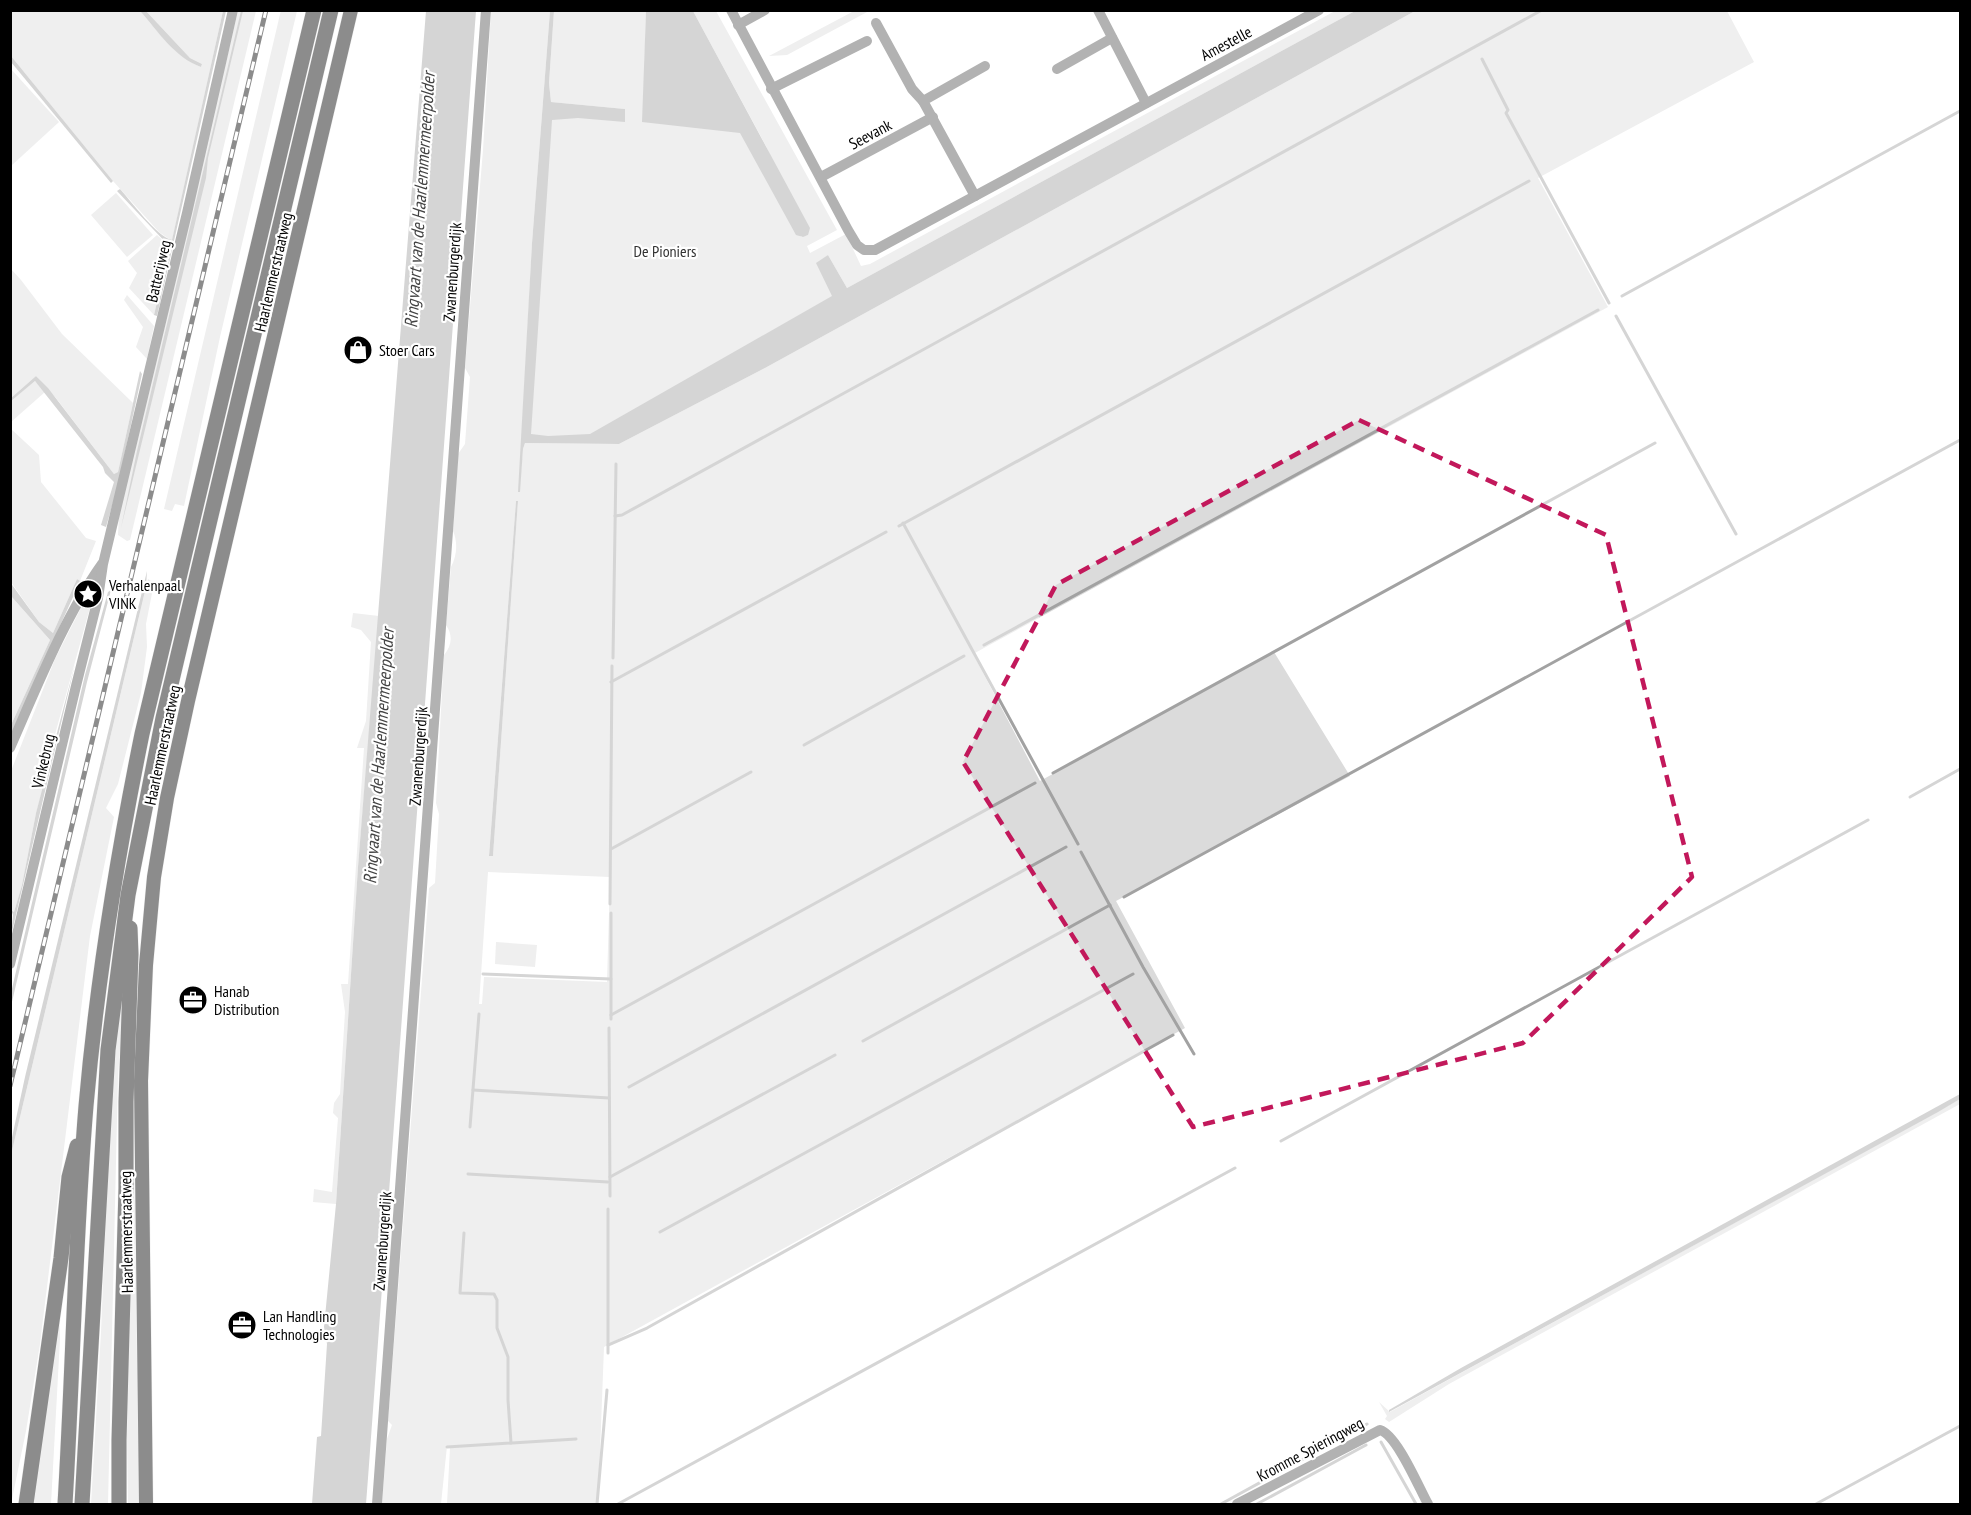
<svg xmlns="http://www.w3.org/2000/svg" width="1971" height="1515" font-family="'PT Sans Narrow',sans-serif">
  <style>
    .green { fill: #dbdbdb; fill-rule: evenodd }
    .water { fill: #a2a2a2 }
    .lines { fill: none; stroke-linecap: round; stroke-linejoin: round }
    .stream { stroke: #a2a2a2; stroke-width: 3 }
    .major-casing { stroke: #dbdbdb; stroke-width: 15 }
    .highway-casing { stroke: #dbdbdb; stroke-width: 16 }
    .minor { stroke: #545454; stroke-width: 10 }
    .major { stroke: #000; stroke-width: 14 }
    .highway { stroke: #000; stroke-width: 15 }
    .rail-casing { stroke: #000; stroke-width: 5 }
    .rail { stroke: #fff; stroke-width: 3; stroke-dasharray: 9; stroke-linecap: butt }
    .marked { fill: none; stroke: #c2185b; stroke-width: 4.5; stroke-dasharray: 12 8; stroke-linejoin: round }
    .labels { text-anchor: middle; stroke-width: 4.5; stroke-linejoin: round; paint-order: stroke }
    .street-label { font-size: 16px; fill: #000; stroke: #fff }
    .park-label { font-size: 16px; fill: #323232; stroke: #fff }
    .poi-label { font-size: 16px; fill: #000; stroke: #fff; text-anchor: start }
    .water-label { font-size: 18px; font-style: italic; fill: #434343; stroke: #fff }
  </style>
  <rect width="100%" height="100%" fill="#fff"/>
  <!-- green -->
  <g class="green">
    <path d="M 281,10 L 297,11 L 220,337 L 184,506 L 175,504 L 172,511 L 164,509 Z"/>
    <path d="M 10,11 L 140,11 C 158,31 175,57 201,67 L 202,64 L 190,58 L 146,11 L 223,11 L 172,241 L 159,232 L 113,181 L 11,56 Z"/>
    <path d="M 238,11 L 256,11 L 130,540 L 127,541 L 118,535 L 119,513 Z"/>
    <path d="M 491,11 L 550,11 L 532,243 L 519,492 L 523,449 L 525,443 L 619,444 L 765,368 L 1415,11 L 1727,11 L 1754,62 L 1538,178 L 1608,307 L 973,654 L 1040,781 L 1274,652 L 1350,776 L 1116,901 L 1185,1028 L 604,1347 L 598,1504 L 447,1504 L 450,1448 L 447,1446 L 441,1504 L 382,1504 L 387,1439 L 392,1425 L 388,1421 L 429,888 L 435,883 L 439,814 L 436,803 L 444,655 C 452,646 453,635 446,625 L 451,567 C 457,556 458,542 453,531 L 458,454 L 465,444 L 470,377 L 465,368 L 483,150 ZM 516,501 L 518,501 L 493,856 L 489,855 ZM 488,872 L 610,877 L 607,982 L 484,977 L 482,1004 L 479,1004 Z"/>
    <path d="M 554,11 L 646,11 L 643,119 L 741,126 L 801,237 L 808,235 L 766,146 L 693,11 L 716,11 L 837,230 L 807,246 L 810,253 L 846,234 L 861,266 L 870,264 L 1335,11 L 1355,11 L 847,288 L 828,255 L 824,259 L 834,297 L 591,439 L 527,438 L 549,114 L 625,118 L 625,109 L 551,102 L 549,83 Z"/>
    <path d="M 854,11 L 869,11 L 787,55 L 769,56 Z"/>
    <path d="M 10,68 L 59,122 L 11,166 L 10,166 Z"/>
    <path d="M 116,193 L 153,235 L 127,257 L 91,215 Z"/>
    <path d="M 157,235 L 170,247 L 154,315 L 129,288 L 137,273 L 128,261 Z"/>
    <path d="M 10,268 L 21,280 L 62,334 L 133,403 L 118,472 L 114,474 L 56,398 L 36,376 L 11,398 Z"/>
    <path d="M 127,295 L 154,326 L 147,359 L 136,347 L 143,327 L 124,300 Z"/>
    <path d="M 35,381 L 45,392 L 11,422 L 10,401 Z"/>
    <path d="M 10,428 L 39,455 L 41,482 L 86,538 L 96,541 L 80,581 L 77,579 L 53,633 L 39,622 L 11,582 Z"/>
    <path d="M 148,579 L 154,583 L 146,624 L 147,647 L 141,693 L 118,784 L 106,808 L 114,817 L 90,936 L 40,1344 L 26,1431 L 11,1504 L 11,1155 Z"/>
    <path d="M 11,596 L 50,640 L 11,725 Z"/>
    <path d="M 87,596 L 91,597 L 91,604 L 51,749 L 52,756 L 36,813 L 22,885 L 14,912 L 11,910 L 11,771 L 55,659 Z"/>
    <path d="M 353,613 L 379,616 L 358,867 L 336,1204 L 313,1202 L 314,1189 L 332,1192 L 338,1118 L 333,1113 L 334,1103 L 340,1094 L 345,1012 L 341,984 L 348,984 L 364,748 L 357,748 L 366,721 L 371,642 L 361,630 L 351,627 Z"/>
    <path d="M 496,942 L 537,945 L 535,967 L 495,964 Z"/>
    <path d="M 120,1004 L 123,1006 L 118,1077 L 108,1504 L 91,1504 L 101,1332 L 111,1093 Z"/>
    <path d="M 1960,1099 L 1960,1104 L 1449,1384 L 1389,1422 L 1385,1419 L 1387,1416 L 1379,1402 L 1390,1412 Z"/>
    <path d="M 134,1154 L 139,1504 L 128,1504 L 127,1435 Z"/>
    <path d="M 59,1291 L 60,1339 L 51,1504 L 34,1504 L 43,1401 Z"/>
  </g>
  <!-- water -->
  <g class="water">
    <path d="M 140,11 L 146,11 L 190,58 L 202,64 L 201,67 C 175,58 158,31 140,11 Z"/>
    <path d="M 223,11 L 226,11 L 157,316 L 154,315 L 170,247 L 117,191 L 120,189 C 132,202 156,236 172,240 Z"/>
    <path d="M 241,11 L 243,11 L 208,158 L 206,178 L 121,528 L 137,451 Z"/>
    <path d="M 426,11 L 476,11 L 368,1478 L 366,1504 L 312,1504 L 317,1437 L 321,1436 L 327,1344 L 324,1327 L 336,1204 L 358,867 Z"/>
    <path d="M 550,11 L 554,11 L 549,83 L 551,102 L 625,109 L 625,122 L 578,118 L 552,120 L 531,434 L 548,436 L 590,434 L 832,296 L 816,263 L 828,255 L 847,288 L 1355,11 L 1415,11 L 765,368 L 619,444 L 525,443 L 523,449 L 520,492 L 518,492 L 532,243 Z"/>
    <path d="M 646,11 L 693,11 L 810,228 L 808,235 L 803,237 L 796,235 L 740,133 L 642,122 Z"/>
    <path d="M 11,56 L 113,181 L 111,183 L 11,62 Z"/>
    <path d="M 140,371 L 142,374 L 117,489 L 106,527 L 101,525 L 114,482 L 105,473 L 103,467 L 35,381 L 11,401 L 11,398 L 36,376 L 48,388 L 114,474 L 118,472 Z"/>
    <path d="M 516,501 L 518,501 L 493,856 L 489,856 Z"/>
    <path d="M 147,571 L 146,587 L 11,1155 L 11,1142 L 25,1077 Z"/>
    <path d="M 77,579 L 80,581 L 78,586 L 11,734 L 11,725 L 50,640 L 11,596 L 10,582 L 39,622 L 53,633 Z"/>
    <path d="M 111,590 L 87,682 L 11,1006 L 11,993 L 85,675 L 108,592 Z"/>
    <path d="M 75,664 L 11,936 L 13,915 L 11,910 L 14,912 L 22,885 L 36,813 Z"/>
    <path d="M 1960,1094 L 1960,1099 L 1938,1112 L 1389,1412 L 1389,1410 L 1461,1368 Z"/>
  </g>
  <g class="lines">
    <!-- stream -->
    <g class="stream">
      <path d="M 1482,59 L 1508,110 L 1506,113 L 1609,303"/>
      <path d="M 1622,296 L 1960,111"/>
      <path d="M 1616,316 L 1736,534"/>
      <path d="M 615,516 L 622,515 L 1542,10"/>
      <path d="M 903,523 L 1078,844"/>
      <path d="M 899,526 L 1529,181"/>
      <path d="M 984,645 L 1598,310"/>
      <path d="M 613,658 L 616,464"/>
      <path d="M 611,682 L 886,532"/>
      <path d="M 804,745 L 964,656"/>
      <path d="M 1053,773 L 1655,443"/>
      <path d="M 1910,797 L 1960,769"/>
      <path d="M 611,849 L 751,772"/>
      <path d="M 1081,852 L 1143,967 L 1194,1054"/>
      <path d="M 1124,897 L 1960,440"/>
      <path d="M 610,904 L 612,666"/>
      <path d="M 611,913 L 611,1019"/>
      <path d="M 483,974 L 611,979"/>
      <path d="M 611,1015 L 1035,783"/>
      <path d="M 609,1028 L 610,1196"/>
      <path d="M 863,1041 L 1110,905"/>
      <path d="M 629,1087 L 1066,847"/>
      <path d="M 473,1090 L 609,1098"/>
      <path d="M 470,1127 L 479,1014"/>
      <path d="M 1281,1141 L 1868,820"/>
      <path d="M 468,1174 L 608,1182"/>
      <path d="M 610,1177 L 835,1055"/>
      <path d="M 660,1232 L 1133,974"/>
      <path d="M 464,1233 L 460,1293 L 494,1294 L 497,1300 L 497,1328 L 508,1357 L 508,1400 L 511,1443"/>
      <path d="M 608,1345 L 608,1209"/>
      <path d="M 608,1353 L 608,1345 L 647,1328 L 1173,1035"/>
      <path d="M 1381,1442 L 1416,1504"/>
      <path d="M 447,1447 L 576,1439"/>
      <path d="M 597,1504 L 607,1390"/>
      <path d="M 618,1504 L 1235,1168"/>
      <path d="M 1221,1504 L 1367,1424"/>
      <path d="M 1257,1504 L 1366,1445"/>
      <path d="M 1816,1504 L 1960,1426"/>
    </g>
    <!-- major casing -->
    <g class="major-casing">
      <path id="major" d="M 146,1504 L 141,1081 L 146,965 L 154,877 L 167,798 L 188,701 L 351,10"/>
    </g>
    <!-- highway casing -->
    <g class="highway-casing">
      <g id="highway">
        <path d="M 26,1504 L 61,1258 L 69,1177 L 77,1146"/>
        <path d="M 65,1504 C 73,1372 75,1238 86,1106 C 97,980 117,857 142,734 L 314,10"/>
        <path d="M 82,1504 L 108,1050 L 128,895 L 163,718 L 331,10"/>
        <path d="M 119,1504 L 119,1440 L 126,1188 L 126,1102 L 131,954 L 130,928"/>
      </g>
    </g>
    <!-- minor -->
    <g class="minor">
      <path d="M 731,10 L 848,230 L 857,245 L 864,250 L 875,250 L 1319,10"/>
      <path d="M 1098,10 L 1146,103"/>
      <path d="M 876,23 L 912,89 L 923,101"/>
      <path d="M 738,25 L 765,10"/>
      <path d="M 1057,69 L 1112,38"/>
      <path d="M 771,89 L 867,41"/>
      <path d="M 821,177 L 933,117"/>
      <path d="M 975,196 L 923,101 L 985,66"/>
      <path d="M 10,748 C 36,689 65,616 102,564"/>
      <path d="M 10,964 L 76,686 L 98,598 L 103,564 L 187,213 L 233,10"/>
      <path d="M 377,1504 L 486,10"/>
      <path d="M 1237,1504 L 1380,1430 C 1397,1435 1419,1488 1428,1504"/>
    </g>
    <!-- major -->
    <use href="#major" class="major"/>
    <!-- highway -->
    <use href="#highway" class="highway"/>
    <!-- rail casing -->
    <g class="rail-casing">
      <path id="rail" d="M 10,1086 L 266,10"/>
    </g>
    <!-- rail -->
    <use href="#rail" class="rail"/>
  </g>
  <!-- marked area -->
  <path d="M0 0H1971V1515H0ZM 1359,420 L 1606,535 L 1692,877 L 1523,1043 L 1193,1127 L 963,762 L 1056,585 Z" fill="#fff" fill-opacity=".55" fill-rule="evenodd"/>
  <path class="marked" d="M 1359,420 L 1606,535 L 1692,877 L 1523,1043 L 1193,1127 L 963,762 L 1056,585 Z"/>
  <!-- icons -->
  <defs>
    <g id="shop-disc" transform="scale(1.5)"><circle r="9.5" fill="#000" stroke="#fff"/><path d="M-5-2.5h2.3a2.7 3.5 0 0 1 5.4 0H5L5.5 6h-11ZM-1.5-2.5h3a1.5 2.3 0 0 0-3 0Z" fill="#fff"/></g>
    <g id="sight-disc" transform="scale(1.5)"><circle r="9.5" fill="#000" stroke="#fff"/><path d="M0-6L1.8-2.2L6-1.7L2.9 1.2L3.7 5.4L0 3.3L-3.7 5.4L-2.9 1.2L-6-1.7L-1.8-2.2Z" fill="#fff"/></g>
    <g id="office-disc" transform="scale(1.5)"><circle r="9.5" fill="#000" stroke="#fff"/><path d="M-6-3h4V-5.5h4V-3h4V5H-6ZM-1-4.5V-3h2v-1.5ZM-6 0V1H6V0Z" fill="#fff"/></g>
  </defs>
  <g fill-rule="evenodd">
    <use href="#shop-disc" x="358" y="350"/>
    <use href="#sight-disc" x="88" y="594"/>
    <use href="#office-disc" x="193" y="1000"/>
    <use href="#office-disc" x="242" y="1325"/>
  </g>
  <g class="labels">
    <!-- street labels -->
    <g class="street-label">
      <text transform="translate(1226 43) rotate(-28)" y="6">Amestelle</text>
      <text transform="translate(870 134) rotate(-28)" y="6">Seevank</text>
      <text transform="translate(158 271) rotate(-77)" y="6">Batterijweg</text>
      <text transform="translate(273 272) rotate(-77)" y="6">Haarlemmerstraatweg</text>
      <text transform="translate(452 272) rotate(-86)" y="6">Zwanenburgerdijk</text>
      <text transform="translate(162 745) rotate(-78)" y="6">Haarlemmerstraatweg</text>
      <text transform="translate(418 756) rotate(-86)" y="6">Zwanenburgerdijk</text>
      <text transform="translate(43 761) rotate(-77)" y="6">Vinkebrug</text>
      <text transform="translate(126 1232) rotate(-91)" y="6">Haarlemmerstraatweg</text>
      <text transform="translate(382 1241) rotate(-86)" y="6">Zwanenburgerdijk</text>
      <text transform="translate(1310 1449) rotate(-28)" y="6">Kromme Spieringweg</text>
    </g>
    <!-- park labels -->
    <g class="park-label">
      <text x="665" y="257">De Pioniers</text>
    </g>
    <!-- poi labels -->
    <g class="poi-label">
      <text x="379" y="356">Stoer Cars</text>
      <text x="109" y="591">Verhalenpaal<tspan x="109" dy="18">VINK</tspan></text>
      <text x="214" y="997">Hanab<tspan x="214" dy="18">Distribution</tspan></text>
      <text x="263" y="1322">Lan Handling<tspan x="263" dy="18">Technologies</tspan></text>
    </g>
    <!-- water labels -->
    <g class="water-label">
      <text transform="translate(420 200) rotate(-86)" y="6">Ringvaart van de Haarlemmermeerpolder</text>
      <text transform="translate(379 756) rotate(-86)" y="6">Ringvaart van de Haarlemmermeerpolder</text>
    </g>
  </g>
  <!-- border -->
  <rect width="1971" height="1515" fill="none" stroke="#000000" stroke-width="24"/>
</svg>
